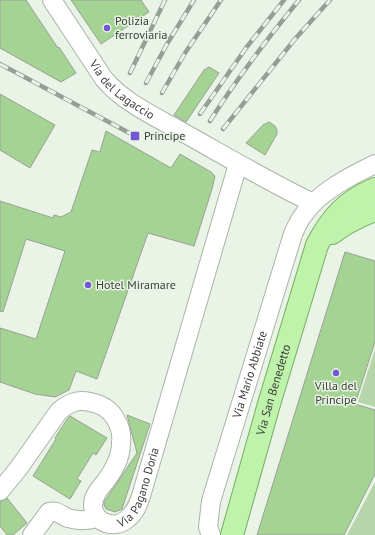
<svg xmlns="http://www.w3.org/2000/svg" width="375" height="535" font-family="'PT Sans',sans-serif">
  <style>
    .green { fill: #b6d5ab }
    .building { fill: #a4d394; stroke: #98a195 }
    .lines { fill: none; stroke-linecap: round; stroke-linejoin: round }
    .minor-casing { stroke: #aab4a7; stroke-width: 20 }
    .major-casing { stroke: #74ae5f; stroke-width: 24 }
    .minor { stroke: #fff; stroke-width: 18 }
    .major { stroke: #bff3ac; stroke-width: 22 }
    .rail-casing { stroke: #979e94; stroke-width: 4.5 }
    .rail { stroke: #eaf4e6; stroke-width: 3; stroke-dasharray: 9; stroke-linecap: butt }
    .poi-dot { fill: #7058d2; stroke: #eaf4e6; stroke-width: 1.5 }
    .labels { text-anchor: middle; stroke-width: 3; stroke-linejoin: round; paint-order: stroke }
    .poi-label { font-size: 12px; fill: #3a3e39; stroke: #eaf4e6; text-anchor: start }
    .street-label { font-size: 12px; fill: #3a3e39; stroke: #eaf4e6 }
  </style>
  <rect width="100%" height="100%" fill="#eaf4e6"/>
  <!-- green -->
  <g class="green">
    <path d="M 375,349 L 375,407 L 358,402 Z"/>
    <path d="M 375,482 L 375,535 L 347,535 Z"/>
  </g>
  <!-- building -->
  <g class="building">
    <path d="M 0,0 L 26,0 L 58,48 L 59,47 L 76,73 L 61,82 L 0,48 Z"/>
    <path d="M 71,0 L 141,0 L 149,12 L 101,44 Z"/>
    <path d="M 209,67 L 219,73 L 186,122 L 174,115 L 204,70 Z"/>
    <path d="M 0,94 L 55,125 L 30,168 L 0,150 Z"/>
    <path d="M 269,122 L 275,126 L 277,130 L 277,134 L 265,155 L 246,143 L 263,125 Z"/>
    <path d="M 106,131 L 171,168 L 180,154 L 211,172 L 215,176 L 212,189 L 194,246 L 148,233 L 97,379 L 76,371 L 69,390 L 55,397 L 35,394 L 0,382 L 0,328 L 36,339 L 65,251 L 26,239 L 3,312 L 0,311 L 0,201 L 53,218 L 54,215 L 61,217 L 71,212 L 92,150 L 100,152 Z"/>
    <path d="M 345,252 L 375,261 L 375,342 L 355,404 L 375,410 L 375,474 L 344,535 L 257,535 Z"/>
    <path d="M 127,415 L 150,424 L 122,509 L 115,512 L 106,509 L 104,505 L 104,502 L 137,453 Z"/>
    <path d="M 70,416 L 107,438 L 96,455 L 93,453 L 77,479 L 81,481 L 70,499 L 33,476 L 56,439 L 55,438 L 68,418 Z"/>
    <path d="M 7,498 L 27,523 L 13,535 L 7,535 L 0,526 L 0,501 Z"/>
  </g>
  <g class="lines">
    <!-- minor casing -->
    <g class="minor-casing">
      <g id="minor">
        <path id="s1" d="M 52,0 L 104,79 C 124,103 158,118 184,133 C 227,157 269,182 313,203"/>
        <path id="s2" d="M 0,491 L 18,469 L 59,411 C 69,403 77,399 90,402 C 101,404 111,410 116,420 C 121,428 122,435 121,443 C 121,458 114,470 105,482 C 99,489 93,496 93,506 C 94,523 115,530 127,519 C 135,513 138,505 141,496 L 238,164"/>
        <path d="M 32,535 L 49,512 C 58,510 60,515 68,518 C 78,521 87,521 97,518"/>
        <path id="s3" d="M 211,535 L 208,527 L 211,501 L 293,234 C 296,228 298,222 302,217 C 317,193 350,176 375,164"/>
      </g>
    </g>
    <!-- major casing -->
    <g class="major-casing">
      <g id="major">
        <path d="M 332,233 C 345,223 359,216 375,210"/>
        <path id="s4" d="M 232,535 L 269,404 L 317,245 C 331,218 346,201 375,189"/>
      </g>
    </g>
    <!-- minor -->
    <use href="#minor" class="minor"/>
    <!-- major -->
    <use href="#major" class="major"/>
    <!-- rail casing -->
    <g class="rail-casing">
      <g id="rail">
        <path d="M 0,64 L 135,136"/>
        <path d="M 130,73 L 165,0"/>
        <path d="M 146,83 L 167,44 L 194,0"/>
        <path d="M 162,93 L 185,53 L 221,0"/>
        <path d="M 200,114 L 246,48 L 284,0"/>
        <path d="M 210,121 C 237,78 267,39 299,0"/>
        <path d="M 223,129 L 295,39 L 330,0"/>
      </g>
    </g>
    <!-- rail -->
    <use href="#rail" class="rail"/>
  </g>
  <!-- markers -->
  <g class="poi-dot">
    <circle cx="107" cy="28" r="4"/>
    <rect x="130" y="131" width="10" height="10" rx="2"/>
    <circle cx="88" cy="285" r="4"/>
    <circle cx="336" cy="373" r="4"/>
  </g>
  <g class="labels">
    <!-- poi labels -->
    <g class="poi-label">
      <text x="115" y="25">Polizia<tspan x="115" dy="14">ferroviaria</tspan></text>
      <text x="144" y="140">Principe</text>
      <text x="96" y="289">Hotel Miramare</text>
      <text x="336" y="390" text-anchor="middle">Villa del<tspan x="336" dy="14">Principe</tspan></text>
    </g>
    <!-- street labels -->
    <g class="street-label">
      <text dy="4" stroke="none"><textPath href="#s1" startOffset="115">Via del Lagaccio</textPath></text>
      <text dy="4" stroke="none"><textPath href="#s3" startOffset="167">Via Mario Abbiate</textPath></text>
      <text dy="4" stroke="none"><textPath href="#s4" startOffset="151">Via San Benedetto</textPath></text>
      <text dy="4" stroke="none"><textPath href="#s2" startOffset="339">Via Pagano Doria</textPath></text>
    </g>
  </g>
</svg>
